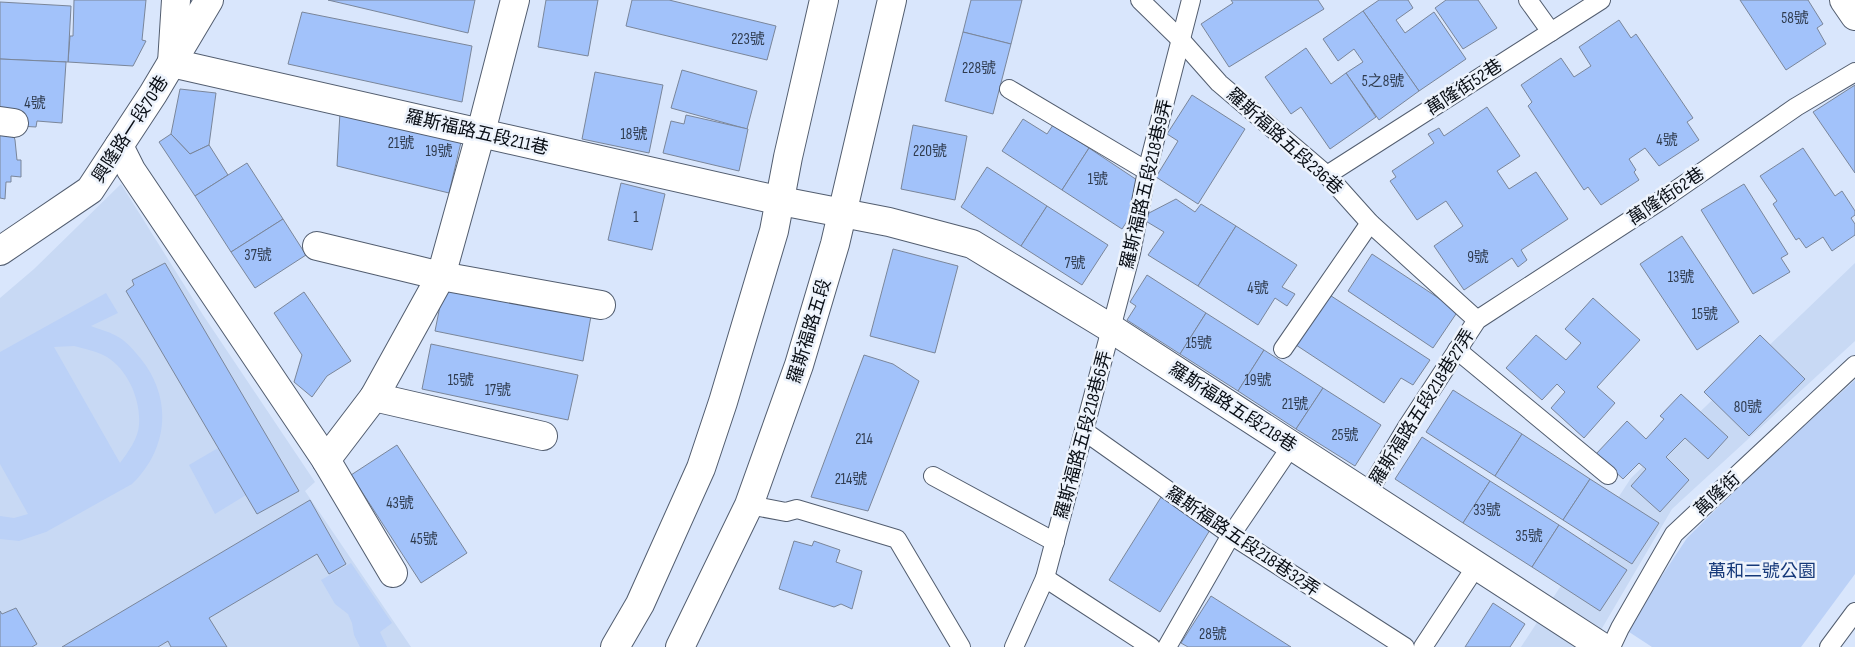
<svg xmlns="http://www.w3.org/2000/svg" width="1855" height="647" font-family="'Sofia Sans Condensed','Noto Sans TC',sans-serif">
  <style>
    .built { fill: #c8d9f4 }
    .green { fill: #bbd1f7; fill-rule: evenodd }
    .building { fill: #a2c2fa; stroke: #7a869a }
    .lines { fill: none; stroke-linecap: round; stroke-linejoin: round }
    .service-casing { stroke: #525d6f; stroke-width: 20 }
    .minor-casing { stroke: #525d6f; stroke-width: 30 }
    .primary-casing { stroke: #525d6f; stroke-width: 30 }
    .service { stroke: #fff; stroke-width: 18 }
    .minor { stroke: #fff; stroke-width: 28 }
    .primary { stroke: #fff; stroke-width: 28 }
    .labels { text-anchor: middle; stroke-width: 5; stroke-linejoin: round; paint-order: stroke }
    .number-label { font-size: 15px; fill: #2f3b4e }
    .street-label { font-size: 18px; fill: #090e15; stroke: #edf3fc }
    .park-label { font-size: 18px; fill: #163979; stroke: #edf3fc }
  </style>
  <rect width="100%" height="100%" fill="#d9e6fc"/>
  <!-- built -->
  <g class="built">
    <path d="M 121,184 L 203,315 L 315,482 L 305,491 L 411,647 L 0,647 L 0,298 L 34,269 Z"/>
    <path d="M 1855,263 L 1855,341 L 1672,509 L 1591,647 L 1521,647 L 1631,478 Z"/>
  </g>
  <!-- green -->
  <g class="green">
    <path d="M 106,293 L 118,313 L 91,326 C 101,330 111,332 120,338 C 128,343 135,352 141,359 C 173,399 168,449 132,484 L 46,532 L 19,541 L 0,539 L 0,516 L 14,518 L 28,514 L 0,464 L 0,352 ZM 74,346 C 85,349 97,351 107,357 C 128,370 141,400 139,425 C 138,439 128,452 120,463 L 54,347 Z"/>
    <path d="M 1855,380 L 1855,574 L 1801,647 L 1652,647 L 1626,630 L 1687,538 L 1765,461 Z"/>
    <path d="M 218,448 L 246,495 L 215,514 L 189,465 Z"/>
    <path d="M 351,563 L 392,623 L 380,632 L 387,647 L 360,647 L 354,635 L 352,623 L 348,614 L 335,604 L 321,580 Z"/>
  </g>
  <!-- building -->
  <g class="building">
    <path d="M 74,0 L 146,0 L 142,40 L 146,41 L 133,66 L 68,62 L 70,36 L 73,36 Z"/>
    <path d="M 328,0 L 475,0 L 468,33 Z"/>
    <path d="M 546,0 L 598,0 L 588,56 L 538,47 Z"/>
    <path d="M 632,0 L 669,0 L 776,26 L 767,60 L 626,26 Z"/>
    <path d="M 971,0 L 1022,0 L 1011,44 L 963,32 Z"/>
    <path d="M 1231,0 L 1318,0 L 1324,9 L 1229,67 L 1201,24 L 1233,3 Z"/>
    <path d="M 1379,0 L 1408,0 L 1413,8 L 1396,20 L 1405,33 L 1434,12 L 1466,59 L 1419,91 L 1363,11 Z"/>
    <path d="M 1446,0 L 1478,0 L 1497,28 L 1463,49 L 1435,8 Z"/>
    <path d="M 1740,0 L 1808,0 L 1823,24 L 1817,28 L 1826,44 L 1786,70 Z"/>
    <path d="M 0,2 L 71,6 L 68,62 L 0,59 Z"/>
    <path d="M 1363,11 L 1419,91 L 1379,120 L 1346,73 L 1363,62 L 1354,49 L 1338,61 L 1323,39 Z"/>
    <path d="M 302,12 L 472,46 L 462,102 L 288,64 Z"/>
    <path d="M 1619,20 L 1631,38 L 1636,34 L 1693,118 L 1687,122 L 1699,140 L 1659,166 L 1645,148 L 1629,159 L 1636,170 L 1634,172 L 1639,180 L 1601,205 L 1588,187 L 1584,190 L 1528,106 L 1532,102 L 1521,85 L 1561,58 L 1574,77 L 1591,66 L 1579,47 Z"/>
    <path d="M 963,32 L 1011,44 L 993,114 L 945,101 Z"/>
    <path d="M 1306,48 L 1331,84 L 1346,73 L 1376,117 L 1330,149 L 1301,107 L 1291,114 L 1265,77 Z"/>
    <path d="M 0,59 L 66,62 L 62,123 L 37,121 L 36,127 L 19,126 L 0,111 Z"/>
    <path d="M 682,70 L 757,91 L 747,129 L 671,108 Z"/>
    <path d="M 595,72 L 663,85 L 649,153 L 582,139 Z"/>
    <path d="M 1855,85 L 1855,173 L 1813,112 Z"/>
    <path d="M 180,89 L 216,93 L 209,145 L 190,154 L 171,134 Z"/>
    <path d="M 1192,95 L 1245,129 L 1198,204 L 1156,177 L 1178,141 L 1167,134 Z"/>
    <path d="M 1487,107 L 1520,156 L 1497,171 L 1509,189 L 1536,172 L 1568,219 L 1521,250 L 1527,260 L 1518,267 L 1512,258 L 1464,290 L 1434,246 L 1463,226 L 1446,201 L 1417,220 L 1390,181 L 1396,177 L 1392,171 L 1434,143 L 1428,134 L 1439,128 L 1444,136 Z"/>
    <path d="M 340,112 L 462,138 L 449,193 L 337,166 Z"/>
    <path d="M 686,115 L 748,129 L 739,171 L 663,153 L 671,121 L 684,124 Z"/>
    <path d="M 1023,119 L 1047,134 L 1053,125 L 1089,148 L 1062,190 L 1002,151 Z"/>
    <path d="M 913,125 L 967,136 L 955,200 L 901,189 Z"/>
    <path d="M 0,126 L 11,127 L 15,140 L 17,160 L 21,160 L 21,177 L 11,176 L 11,182 L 6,182 L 5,199 L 0,198 Z"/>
    <path d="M 171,134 L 190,154 L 209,145 L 228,175 L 195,196 L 159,142 Z"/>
    <path d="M 1089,148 L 1149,188 L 1122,229 L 1062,190 Z"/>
    <path d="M 1803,148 L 1835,196 L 1842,191 L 1855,211 L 1855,215 L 1851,218 L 1855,224 L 1855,235 L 1832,251 L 1823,237 L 1806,248 L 1799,238 L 1796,240 L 1773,204 L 1777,201 L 1760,176 Z"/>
    <path d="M 247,163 L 283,219 L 231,252 L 195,196 Z"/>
    <path d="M 987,167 L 1047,206 L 1021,246 L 961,207 Z"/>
    <path d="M 621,183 L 665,194 L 652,250 L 608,240 Z"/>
    <path d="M 1744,184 L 1788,254 L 1781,258 L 1790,272 L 1753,294 L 1701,210 Z"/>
    <path d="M 1176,199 L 1195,212 L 1201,204 L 1236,226 L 1198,286 L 1148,255 L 1164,232 L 1144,220 L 1149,213 Z"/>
    <path d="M 1047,206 L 1108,245 L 1082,285 L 1021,246 Z"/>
    <path d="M 283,219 L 306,255 L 255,288 L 231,252 Z"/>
    <path d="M 1236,226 L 1297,265 L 1282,287 L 1295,294 L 1287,306 L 1275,298 L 1258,325 L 1198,286 Z"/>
    <path d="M 1682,236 L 1739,322 L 1697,350 L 1640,264 Z"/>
    <path d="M 893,249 L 958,266 L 935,353 L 870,336 Z"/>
    <path d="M 1372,254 L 1458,311 L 1433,348 L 1348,291 Z"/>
    <path d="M 165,263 L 299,491 L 257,514 L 126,291 L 134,285 L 132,280 Z"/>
    <path d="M 1147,275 L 1206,313 L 1180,354 L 1127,320 L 1136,306 L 1130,302 Z"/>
    <path d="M 444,286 L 591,316 L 583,361 L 435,331 Z"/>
    <path d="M 304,292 L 351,361 L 327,376 L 312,397 L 294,382 L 302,355 L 274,313 Z"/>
    <path d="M 1325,292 L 1430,360 L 1413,385 L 1401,378 L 1384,403 L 1293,343 Z"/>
    <path d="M 1593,298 L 1640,340 L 1597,387 L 1615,403 L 1584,438 L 1551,408 L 1565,392 L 1557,384 L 1542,400 L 1506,368 L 1536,335 L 1566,360 L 1581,343 L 1565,329 Z"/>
    <path d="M 1206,313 L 1264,350 L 1238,391 L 1180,354 Z"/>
    <path d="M 1760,335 L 1805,379 L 1749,436 L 1704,392 Z"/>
    <path d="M 431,344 L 578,375 L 568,420 L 422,389 Z"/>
    <path d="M 1264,350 L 1323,388 L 1296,429 L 1238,391 Z"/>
    <path d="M 864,355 L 893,364 L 919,381 L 868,511 L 811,497 Z"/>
    <path d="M 1323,388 L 1381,425 L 1355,466 L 1296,429 Z"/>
    <path d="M 1453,390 L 1522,434 L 1495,476 L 1426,432 Z"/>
    <path d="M 1681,394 L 1728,437 L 1708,459 L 1685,438 L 1666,457 L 1689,480 L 1660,512 L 1631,486 L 1646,469 L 1639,463 L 1623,479 L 1596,454 L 1627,421 L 1646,439 L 1664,419 L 1660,416 Z"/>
    <path d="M 1522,434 L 1590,479 L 1563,520 L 1495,476 Z"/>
    <path d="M 1422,437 L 1490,481 L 1463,523 L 1395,479 Z"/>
    <path d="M 397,445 L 467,553 L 421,583 L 351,475 Z"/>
    <path d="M 1590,479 L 1659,523 L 1632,564 L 1563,520 Z"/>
    <path d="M 1490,481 L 1559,525 L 1532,567 L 1463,523 Z"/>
    <path d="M 1163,494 L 1213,525 L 1160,612 L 1109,580 Z"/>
    <path d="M 310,500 L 346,564 L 329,574 L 317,554 L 209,618 L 227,647 L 171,647 L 168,641 L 158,647 L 62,647 Z"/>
    <path d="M 1559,525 L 1627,570 L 1600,611 L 1532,567 Z"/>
    <path d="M 794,541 L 812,546 L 814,541 L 840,550 L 836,562 L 862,571 L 852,609 L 841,604 L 834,607 L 779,589 Z"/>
    <path d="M 1211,596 L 1291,647 L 1188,647 L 1181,643 Z"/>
    <path d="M 1493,603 L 1525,624 L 1510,647 L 1465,647 Z"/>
    <path d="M 16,608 L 37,644 L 32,647 L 0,647 L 0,611 L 2,614 Z"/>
  </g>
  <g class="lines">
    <!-- service casing -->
    <g class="service-casing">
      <g id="service">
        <path d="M 1140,0 L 1180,39 L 1219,83 L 1327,175 L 1370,223 L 1477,320"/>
        <path d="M 1528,0 L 1551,32"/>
        <path d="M 1009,89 L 1147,171"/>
        <path d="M 1327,175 L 1601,0"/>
        <path d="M 1283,349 L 1370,223"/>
        <path d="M 1457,350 L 1608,475"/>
        <path d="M 1084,431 L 1231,535 L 1405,647"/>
        <path d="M 933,476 L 1055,542"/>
        <path d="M 1367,494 L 1407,427 L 1477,320 L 1666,197 L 1796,107 L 1855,72"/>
        <path d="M 749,505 L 786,512 L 797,509 L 897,539 L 961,647"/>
        <path d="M 1045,578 L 1151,647"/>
        <path d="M 1014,647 L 1045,578 L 1131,253 L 1147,171 L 1191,0"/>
        <path d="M 1167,647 L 1231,535 L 1292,445"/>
        <path d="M 1423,647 L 1477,565"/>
        <path d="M 1611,647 L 1620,628 L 1674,534 L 1855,365"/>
        <path d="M 1829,647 L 1855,612"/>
      </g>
    </g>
    <!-- minor casing -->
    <g class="minor-casing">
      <g id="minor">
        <path d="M 176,0 L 172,63 L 781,201 L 889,222 L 972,244 L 1112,329 L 1602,647"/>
        <path d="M 1844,0 L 1855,16"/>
        <path d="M 0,121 L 14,123"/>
        <path d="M 119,146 L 131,170 L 326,460 L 393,573"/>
        <path d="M 317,246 L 441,276 L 601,305"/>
        <path d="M 0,251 L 90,190 L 153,94 L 209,0"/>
        <path d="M 374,397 L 543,436"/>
        <path d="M 326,460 L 374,397 L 441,276 L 481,132 L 515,0"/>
      </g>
    </g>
    <!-- primary casing -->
    <g class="primary-casing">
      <g id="primary">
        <path d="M 615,647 L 640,604 L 701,468 L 723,402 L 774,231 L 788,157 L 824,0"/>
        <path d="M 680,647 L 749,505 L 799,365 L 835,244 L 892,0"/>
      </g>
    </g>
    <!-- service -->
    <use href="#service" class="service"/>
    <!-- minor -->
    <use href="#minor" class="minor"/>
    <!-- primary -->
    <use href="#primary" class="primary"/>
  </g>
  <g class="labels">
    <!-- number labels -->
    <g class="number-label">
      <text x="1795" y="23">58號</text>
      <text x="748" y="44">223號</text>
      <text x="979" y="73">228號</text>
      <text x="1383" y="86">5之8號</text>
      <text x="35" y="108">4號</text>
      <text x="634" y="139">18號</text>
      <text x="1667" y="145">4號</text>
      <text x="401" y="148">21號</text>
      <text x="439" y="156">19號</text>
      <text x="930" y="156">220號</text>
      <text x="1098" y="184">1號</text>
      <text x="636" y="222">1</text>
      <text x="258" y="260">37號</text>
      <text x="1478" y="262">9號</text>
      <text x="1075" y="268">7號</text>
      <text x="1681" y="282">13號</text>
      <text x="1258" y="293">4號</text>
      <text x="1705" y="319">15號</text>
      <text x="1199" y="348">15號</text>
      <text x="461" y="385">15號</text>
      <text x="1258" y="385">19號</text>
      <text x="498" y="395">17號</text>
      <text x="1295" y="409">21號</text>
      <text x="1748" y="412">80號</text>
      <text x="1345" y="440">25號</text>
      <text x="864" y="444">214</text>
      <text x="851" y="484">214號</text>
      <text x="400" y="508">43號</text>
      <text x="1487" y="515">33號</text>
      <text x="1529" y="541">35號</text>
      <text x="424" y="544">45號</text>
      <text x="1213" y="639">28號</text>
    </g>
    <!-- street labels -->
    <g class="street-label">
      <text transform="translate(1464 87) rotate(-33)" y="6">萬隆街52巷</text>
      <text transform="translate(130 129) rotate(-57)" y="6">興隆路一段70巷</text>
      <text transform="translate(477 132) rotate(13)" y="6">羅斯福路五段211巷</text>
      <text transform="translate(1285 141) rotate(42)" y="6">羅斯福路五段236巷</text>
      <text transform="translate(1146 184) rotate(-77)" y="6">羅斯福路五段218巷9弄</text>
      <text transform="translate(1666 196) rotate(-34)" y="6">萬隆街62巷</text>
      <text transform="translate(809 331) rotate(-73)" y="6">羅斯福路五段</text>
      <text transform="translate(1233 407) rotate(33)" y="6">羅斯福路五段218巷</text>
      <text transform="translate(1422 407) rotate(-58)" y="6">羅斯福路五段218巷27弄</text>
      <text transform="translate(1083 435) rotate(-75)" y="6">羅斯福路五段218巷6弄</text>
      <text transform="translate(1717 494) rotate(-43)" y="6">萬隆街</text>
      <text transform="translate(1243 541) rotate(34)" y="6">羅斯福路五段218巷32弄</text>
    </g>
    <!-- park labels -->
    <g class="park-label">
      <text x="1762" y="577">萬和二號公園</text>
    </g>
  </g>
</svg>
